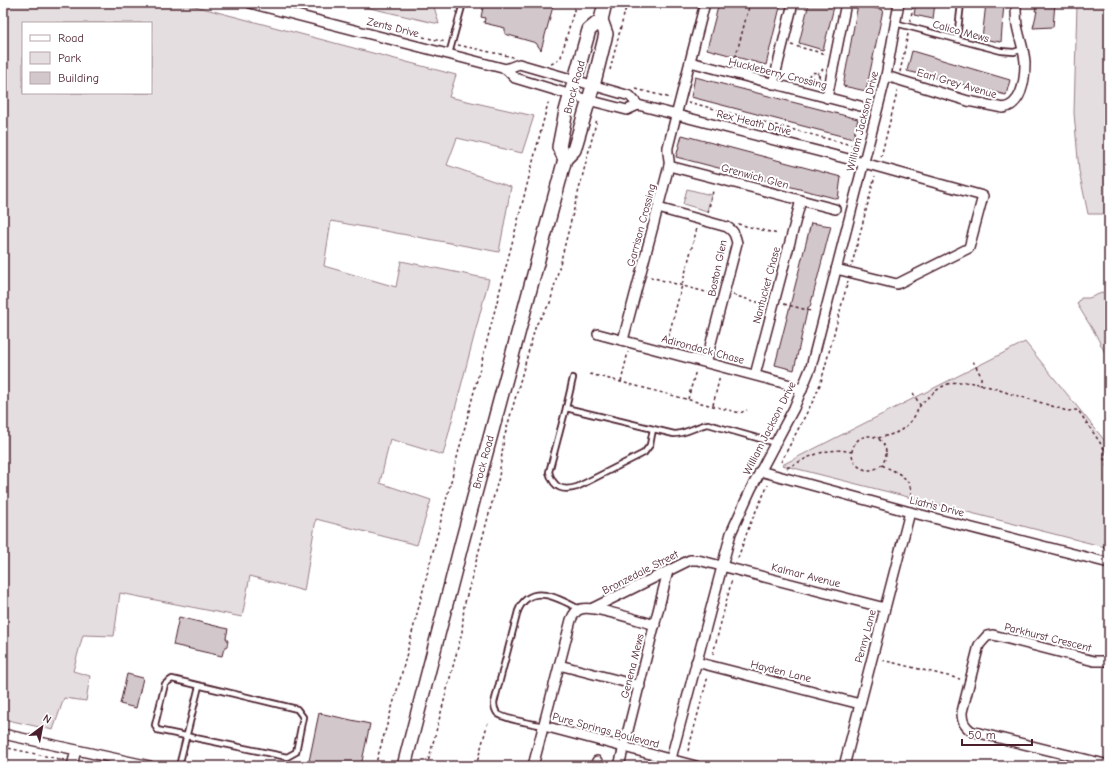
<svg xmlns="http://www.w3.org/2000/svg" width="1112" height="769" font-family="'Comic Neue',sans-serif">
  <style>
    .green { fill: #e5dee0; stroke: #987e86; fill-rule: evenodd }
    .building { fill: #d2c7cb; stroke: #4a1f2b }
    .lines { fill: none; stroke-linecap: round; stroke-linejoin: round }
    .service-casing { stroke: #4a1f2b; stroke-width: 8 }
    .minor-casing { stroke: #4a1f2b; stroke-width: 12 }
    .secondary-casing { stroke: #4a1f2b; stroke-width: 16 }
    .path { stroke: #4a1f2b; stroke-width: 1.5; stroke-dasharray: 3 3; stroke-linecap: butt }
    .service { stroke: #fff; stroke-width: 4.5 }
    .minor { stroke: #fff; stroke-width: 9 }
    .secondary { stroke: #fff; stroke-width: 13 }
    .labels { text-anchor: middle; stroke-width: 4; stroke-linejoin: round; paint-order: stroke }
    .street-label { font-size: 11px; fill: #4a1f2b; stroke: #fff }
  </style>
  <rect width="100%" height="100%" fill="#fff"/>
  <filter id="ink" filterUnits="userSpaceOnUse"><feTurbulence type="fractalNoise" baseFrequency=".025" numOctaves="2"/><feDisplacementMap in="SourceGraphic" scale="8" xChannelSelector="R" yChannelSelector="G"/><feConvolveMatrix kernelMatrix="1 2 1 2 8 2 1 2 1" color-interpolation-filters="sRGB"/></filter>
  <g filter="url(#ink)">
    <!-- green -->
    <g class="green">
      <path d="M 3,3 L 183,3 L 456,75 L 449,97 L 534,116 L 522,153 L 457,138 L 447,165 L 511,187 L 499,252 L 331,221 L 324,266 L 396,287 L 401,261 L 489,279 L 443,455 L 390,439 L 380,483 L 431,500 L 417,545 L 316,519 L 304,591 L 250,576 L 242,617 L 120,593 L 114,636 L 83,635 L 73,671 L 90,676 L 86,701 L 64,698 L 53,730 L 3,719 ZM 23,23 L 151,23 L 151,93 L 23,93 Z"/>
      <path d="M 348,3 L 433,3 L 439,24 Z"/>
      <path d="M 1077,3 L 1109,3 L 1109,214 L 1088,214 L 1079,171 L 1074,113 Z"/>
      <path d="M 687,189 L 711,195 L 707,211 L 683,204 Z"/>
      <path d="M 1109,290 L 1109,361 L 1096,335 L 1077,304 L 1081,298 L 1089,298 Z"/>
      <path d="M 1025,342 L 1109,446 L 1109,548 L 782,465 Z"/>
    </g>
    <!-- building -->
    <g class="building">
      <path d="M 484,3 L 554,3 L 541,50 L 536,43 L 505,34 L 505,28 L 484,23 L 485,18 L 481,17 Z"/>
      <path d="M 719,3 L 781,3 L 766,65 L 707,49 Z"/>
      <path d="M 809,3 L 835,3 L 823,50 L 799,43 Z"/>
      <path d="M 916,3 L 935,3 L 933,19 L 914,15 Z"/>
      <path d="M 986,3 L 1004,3 L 1001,42 L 982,39 Z"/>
      <path d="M 1037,3 L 1055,3 L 1053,27 L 1033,28 L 1037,11 L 1035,11 Z"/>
      <path d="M 858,4 L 883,10 L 866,91 L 843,86 Z"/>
      <path d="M 912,51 L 1010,80 L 1006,95 L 907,71 Z"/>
      <path d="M 695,77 L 858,119 L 853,139 L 691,97 Z"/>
      <path d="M 682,135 L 841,177 L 838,199 L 676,157 Z"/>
      <path d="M 811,223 L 831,226 L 810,307 L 808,307 L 794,370 L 775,365 Z"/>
      <path d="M 179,617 L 228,629 L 226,638 L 228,641 L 227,646 L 224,648 L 222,656 L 173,645 Z"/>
      <path d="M 127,674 L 143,678 L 136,708 L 120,704 Z"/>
      <path d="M 319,713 L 370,724 L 361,766 L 308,766 Z"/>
    </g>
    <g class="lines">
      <!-- service casing -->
      <g class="service-casing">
        <g id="service">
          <path d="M 895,23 L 1001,51 L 1014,52 L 1023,49"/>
          <path d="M 957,39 L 961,3"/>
          <path d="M 449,54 L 463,3"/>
          <path d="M 573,378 L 566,408 L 674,434 C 686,434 696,426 708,424 L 775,443"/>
          <path d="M 566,408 L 549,472 C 554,489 563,491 577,487 L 644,453 L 650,445 L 653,429"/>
          <path d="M 172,679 L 297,709 L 303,717 L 296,752 L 287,757 L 157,730 L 155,725 L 165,684 Z"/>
          <path d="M 544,726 C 535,724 502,719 497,713 C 495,710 494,707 494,703 L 518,611 C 530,582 559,598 579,609"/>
          <path d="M 179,766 L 199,686"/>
        </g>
      </g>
      <!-- minor casing -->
      <g class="minor-casing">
        <g id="minor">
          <path d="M 250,3 L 506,69 L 519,64 L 630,96 L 638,105 L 864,163 L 983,196 L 969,248 L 897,284 L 836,269"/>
          <path d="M 690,62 L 860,106"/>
          <path d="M 506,69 L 515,78 L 588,100 L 627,110 L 638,105"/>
          <path d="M 886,76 L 968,101 L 1003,108 C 1022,105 1025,79 1025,62 C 1024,49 1019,37 1017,25 C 1016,18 1016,10 1016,3"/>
          <path d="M 773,84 L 793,3"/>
          <path d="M 827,98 L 846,3"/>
          <path d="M 669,166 L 835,209"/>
          <path d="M 658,208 L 727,227 C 734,231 735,235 737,243 L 706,362"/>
          <path d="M 598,334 L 787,384 L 802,390"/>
          <path d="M 623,340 L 669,166 C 670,159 667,154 668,147 L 705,3"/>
          <path d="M 755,375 L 801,200"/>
          <path d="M 760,471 L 910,512 L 1109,563"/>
          <path d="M 593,608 L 690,560 L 698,560 L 885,608"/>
          <path d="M 1109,661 L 1094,661 L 993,635 L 987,636 L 979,645 L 962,712 C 962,722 964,725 971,731 L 1109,765"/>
          <path d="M 696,662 L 860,704"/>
          <path d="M 559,665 L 640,686"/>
          <path d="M 544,726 L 696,766"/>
          <path d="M 3,734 L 150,766"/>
          <path d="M 72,766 L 76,750"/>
          <path d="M 533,766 L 571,620 C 573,615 576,610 581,609 C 593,605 640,621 655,625"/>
          <path d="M 595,766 L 597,761"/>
          <path d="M 619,766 L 668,571"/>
          <path d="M 669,766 L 731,533 L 751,489 L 794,408 L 811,367 L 886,76 L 899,3"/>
          <path d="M 844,766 L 910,512"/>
        </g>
      </g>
      <!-- secondary casing -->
      <g class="secondary-casing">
        <g id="secondary">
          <path d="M 565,159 L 559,147 L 566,111 L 589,30 L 601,20"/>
          <path d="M 404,766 L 462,542 L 565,159 L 574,150 L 593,86 L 606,34 L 601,20 L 605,3"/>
        </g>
      </g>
      <!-- path -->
      <g class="path">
        <path d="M 910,21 L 914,3"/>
        <path d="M 423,37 L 446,42"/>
        <path d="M 458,45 L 513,57"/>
        <path d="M 791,45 L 826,54"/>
        <path d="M 734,63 L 750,3"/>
        <path d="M 551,64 L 556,62 L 561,57 L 576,3"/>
        <path d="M 610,70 L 627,3"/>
        <path d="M 900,72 L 908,34"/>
        <circle cx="814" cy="78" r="5.5"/>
        <path d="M 817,74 L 823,69"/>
        <path d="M 636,89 L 671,98"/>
        <path d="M 688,102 L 855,146"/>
        <path d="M 881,157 L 898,89"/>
        <path d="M 708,212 L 713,191"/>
        <path d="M 738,224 L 778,234"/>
        <path d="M 852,264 L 875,176"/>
        <path d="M 650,277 L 713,294"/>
        <path d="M 733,295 L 764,304"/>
        <path d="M 784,304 L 811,311"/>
        <path d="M 667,342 L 697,228"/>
        <path d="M 973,361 L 981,376 L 981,385"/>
        <path d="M 590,374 L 740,413 L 747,410"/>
        <path d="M 621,382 L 628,352"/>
        <path d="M 913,393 L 920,405"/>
        <path d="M 688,399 L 696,370"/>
        <path d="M 713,405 L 720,376"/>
        <circle cx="869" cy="453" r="17"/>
        <path d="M 878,438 C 895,434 903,432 914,417 C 917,412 919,406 923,402 C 932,394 940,386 951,383 C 971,379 993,388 1011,394 C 1030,399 1049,405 1067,411 L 1078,410 L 1105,450 L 1104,459 L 1109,470"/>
        <path d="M 781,462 L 815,397 L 821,382 L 848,281"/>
        <path d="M 882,465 C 899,474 913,477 911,499"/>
        <path d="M 787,468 C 809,457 826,446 852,452"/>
        <path d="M 1104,548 L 1107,512 L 1109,506"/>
        <path d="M 738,558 L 750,524 L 768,485"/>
        <path d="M 713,654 L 732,579"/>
        <path d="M 882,660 L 960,679"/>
        <path d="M 3,747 L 64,760"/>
        <path d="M 688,751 L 708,676"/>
        <path d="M 477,762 L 493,766"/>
        <path d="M 81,764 L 88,766"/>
        <path d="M 58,766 L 60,759"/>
        <path d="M 375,766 L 400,680 L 548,103"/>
        <path d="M 427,766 L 462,632 L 464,606 L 499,477 L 504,438 L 536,325 L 550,303 L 597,119"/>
        <path d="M 476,766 L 488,722"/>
      </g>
      <!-- service -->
      <use href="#service" class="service"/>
      <!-- minor -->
      <use href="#minor" class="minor"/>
      <!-- secondary -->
      <use href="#secondary" class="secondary"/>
    </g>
  </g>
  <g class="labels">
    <!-- street labels -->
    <g class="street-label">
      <text transform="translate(393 27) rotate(14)" y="4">Zents Drive</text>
      <text transform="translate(961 31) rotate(15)" y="4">Calico Mews</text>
      <text transform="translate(778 73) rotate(14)" y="4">Huckleberry Crossing</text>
      <text transform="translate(957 83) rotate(16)" y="4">Earl Grey Avenue</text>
      <text transform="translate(574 87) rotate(-75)" y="4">Brock Road</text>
      <text transform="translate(862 121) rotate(-76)" y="4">William Jackson Drive</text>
      <text transform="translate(754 122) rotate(14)" y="4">Rex Heath Drive</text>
      <text transform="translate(755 176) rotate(15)" y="4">Grenwich Glen</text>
      <text transform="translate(641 225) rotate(-75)" y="4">Garrison Crossing</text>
      <text transform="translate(717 268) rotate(-78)" y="4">Boston Glen</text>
      <text transform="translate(766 285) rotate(-75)" y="4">Nantucket Chase</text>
      <text transform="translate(703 349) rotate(15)" y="4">Adirondack Chase</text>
      <text transform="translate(769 428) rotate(-63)" y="4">William Jackson Drive</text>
      <text transform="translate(483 462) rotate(-75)" y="4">Brock Road</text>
      <text transform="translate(937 506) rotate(14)" y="4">Liatris Drive</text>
      <text transform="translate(640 572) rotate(-27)" y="4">Bronzedale Street</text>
      <text transform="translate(806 575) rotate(14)" y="4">Kalmar Avenue</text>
      <text transform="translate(865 636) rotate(-75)" y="4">Penny Lane</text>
      <text transform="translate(1048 637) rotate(14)" y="4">Parkhurst Crescent</text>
      <text transform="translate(632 666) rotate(-76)" y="4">Genena Mews</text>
      <text transform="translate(781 671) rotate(14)" y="4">Hayden Lane</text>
      <text transform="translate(606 730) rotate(15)" y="4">Pure Springs Boulevard</text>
    </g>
  </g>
  <!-- margin -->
  <rect width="1112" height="769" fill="none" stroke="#fff" stroke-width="16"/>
  <rect x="8" y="8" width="1096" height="753" fill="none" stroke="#4a1f2b" stroke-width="1.5" filter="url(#ink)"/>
  <!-- legend -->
  <rect x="22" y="22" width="130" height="72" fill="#ffffff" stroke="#b7a5aa"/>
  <rect x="30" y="35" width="20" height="6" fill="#ffffff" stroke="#b7a5aa"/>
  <text x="58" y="42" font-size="12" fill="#4a1f2b">Road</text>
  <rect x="30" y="52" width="20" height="12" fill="#e5dee0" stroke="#b7a5aa"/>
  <text x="58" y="62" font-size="12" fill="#4a1f2b">Park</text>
  <rect x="30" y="72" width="20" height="12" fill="#d2c7cb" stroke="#b7a5aa"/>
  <text x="58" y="82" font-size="12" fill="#4a1f2b">Building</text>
  <!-- north arrow -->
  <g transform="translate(42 727) rotate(32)" stroke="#ffffff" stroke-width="3" paint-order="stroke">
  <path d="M0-3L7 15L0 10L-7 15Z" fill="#4a1f2b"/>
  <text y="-6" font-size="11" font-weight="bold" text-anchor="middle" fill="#4a1f2b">N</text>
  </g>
  <!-- scale -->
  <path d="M962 739v6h70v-6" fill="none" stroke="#4a1f2b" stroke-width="2"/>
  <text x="968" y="739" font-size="12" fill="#4a1f2b" stroke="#ffffff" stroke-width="3" paint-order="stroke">50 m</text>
</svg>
